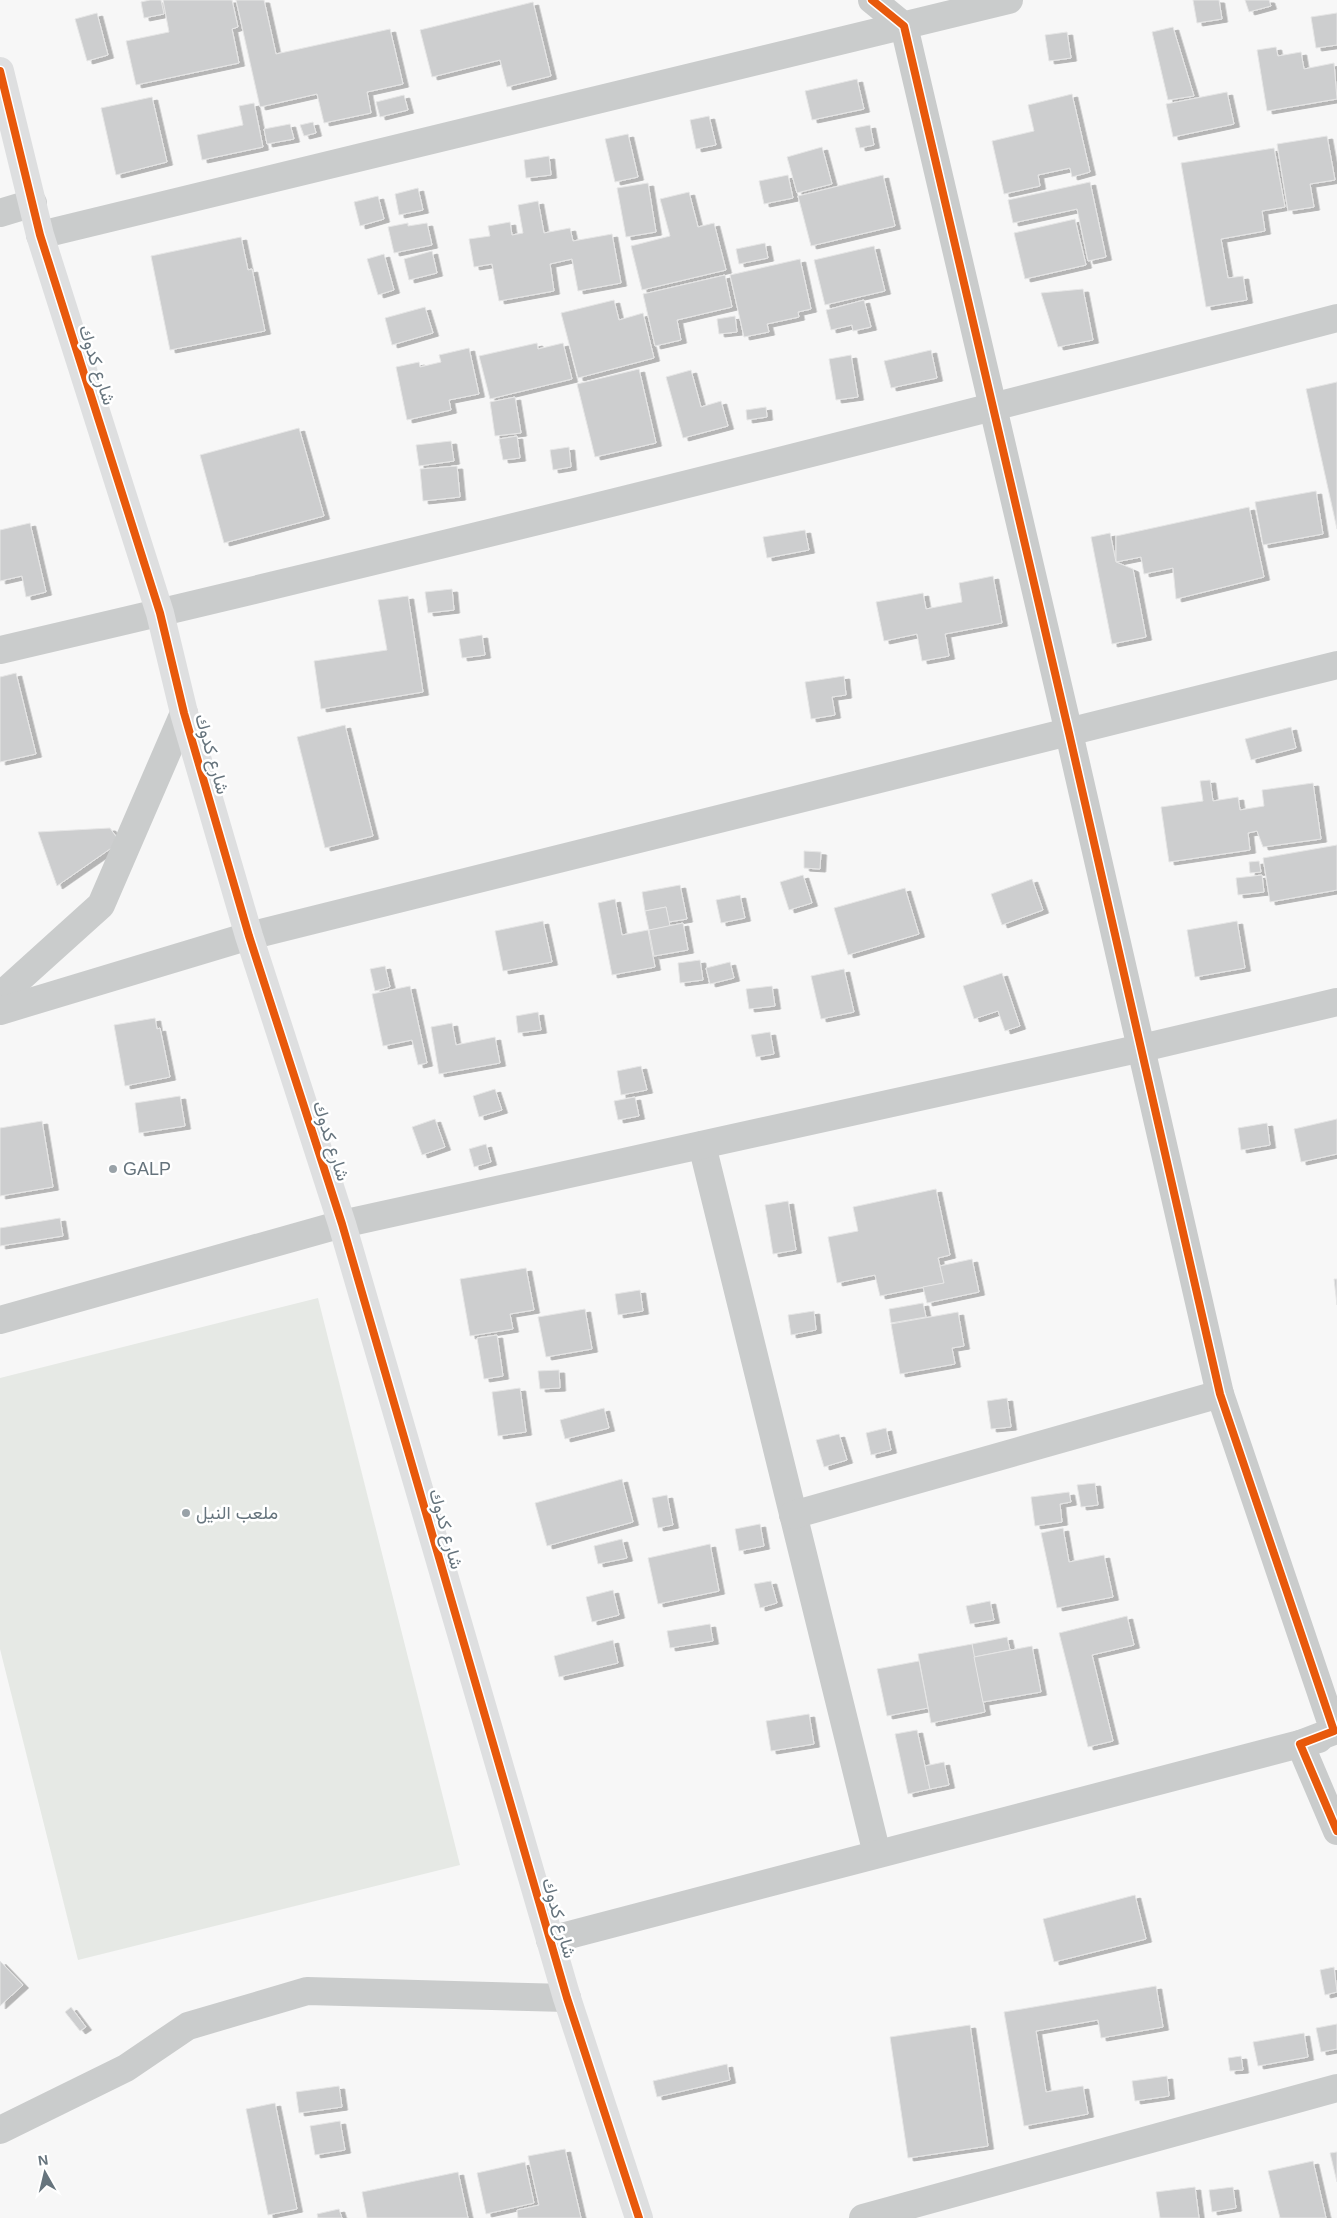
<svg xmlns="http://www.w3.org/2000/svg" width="1337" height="2218" font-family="Arial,Vazirmatn,sans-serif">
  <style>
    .green { fill: #e6e9e5 }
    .building { fill: #cdcecf; stroke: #e6e6e6; filter: url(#shadow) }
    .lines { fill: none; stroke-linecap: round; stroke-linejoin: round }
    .street { stroke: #cacccc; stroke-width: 28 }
    .secondary { stroke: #dedfe0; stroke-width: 28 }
    .cycleway-casing { stroke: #fff; stroke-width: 11 }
    .cycleway { stroke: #e8590c; stroke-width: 8 }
    .poi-dot { fill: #99a2a8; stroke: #fff; stroke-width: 2 }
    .labels { text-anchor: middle; stroke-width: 5; stroke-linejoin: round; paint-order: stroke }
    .street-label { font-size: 18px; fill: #66747d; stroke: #fff }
    .poi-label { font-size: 18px; fill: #66747d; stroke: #fff; text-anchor: start }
  </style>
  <defs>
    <filter id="shadow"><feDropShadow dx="5.5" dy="3" stdDeviation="0" flood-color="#0004"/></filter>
  </defs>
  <rect width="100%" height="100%" fill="#f7f7f7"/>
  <!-- green -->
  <path class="green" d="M 318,1298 L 460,1865 L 78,1960 L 0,1649 L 0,1378 Z"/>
  <!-- building -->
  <g class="building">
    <path d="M 150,0 L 161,0 L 164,14 L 144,18 L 141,2 Z"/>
    <path d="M 163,0 L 232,0 L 238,27 L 232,29 L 239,63 L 136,85 L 126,41 L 169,32 Z"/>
    <path d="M 236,0 L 264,0 L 276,54 L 390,29 L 403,84 L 367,92 L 371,113 L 324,123 L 317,94 L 260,107 Z"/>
    <path d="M 1193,0 L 1219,0 L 1222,19 L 1197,23 Z"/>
    <path d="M 1245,0 L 1269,0 L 1271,6 L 1249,12 Z"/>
    <path d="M 533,2 L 551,76 L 507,87 L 500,60 L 432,77 L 420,30 Z"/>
    <path d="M 97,13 L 108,55 L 87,61 L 75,19 Z"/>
    <path d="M 1337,13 L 1337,45 L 1316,48 L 1311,17 Z"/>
    <path d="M 1173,27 L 1194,96 L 1168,100 L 1152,32 Z"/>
    <path d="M 1067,32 L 1071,58 L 1049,61 L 1045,35 Z"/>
    <path d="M 1276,47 L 1278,56 L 1301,52 L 1304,69 L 1334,63 L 1337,99 L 1267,111 L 1257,50 Z"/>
    <path d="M 857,79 L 864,109 L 812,120 L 805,91 Z"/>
    <path d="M 1227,92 L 1234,124 L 1173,137 L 1166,104 Z"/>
    <path d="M 1072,94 L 1090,172 L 1072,177 L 1070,168 L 1038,175 L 1040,186 L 1004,194 L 992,141 L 1034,131 L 1028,105 Z"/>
    <path d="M 404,95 L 408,110 L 380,117 L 376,102 Z"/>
    <path d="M 152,97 L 167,162 L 116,175 L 101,108 Z"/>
    <path d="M 254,103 L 263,147 L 202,160 L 197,135 L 243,125 L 239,106 Z"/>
    <path d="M 709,116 L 716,145 L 696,149 L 690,120 Z"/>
    <path d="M 313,122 L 316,133 L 304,136 L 300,125 Z"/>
    <path d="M 290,124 L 294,139 L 267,144 L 264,129 Z"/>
    <path d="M 870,125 L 874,145 L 860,148 L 855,128 Z"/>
    <path d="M 628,134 L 638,177 L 615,182 L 605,139 Z"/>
    <path d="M 1327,136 L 1335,180 L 1310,184 L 1314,207 L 1288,211 L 1277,144 Z"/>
    <path d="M 822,147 L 832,184 L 797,193 L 787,157 Z"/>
    <path d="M 1274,148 L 1285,207 L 1262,211 L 1265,231 L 1221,239 L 1228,278 L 1243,276 L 1247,300 L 1206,307 L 1181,163 Z"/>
    <path d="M 549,156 L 551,175 L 526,178 L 524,160 Z"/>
    <path d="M 788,175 L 793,198 L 764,204 L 759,181 Z"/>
    <path d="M 883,175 L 895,226 L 811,246 L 798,196 Z"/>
    <path d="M 1090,182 L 1106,257 L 1088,261 L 1077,209 L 1013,223 L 1008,200 Z"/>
    <path d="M 648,183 L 656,232 L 626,237 L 617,188 Z"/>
    <path d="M 418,188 L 423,210 L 399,215 L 395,194 Z"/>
    <path d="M 689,192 L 698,227 L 714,223 L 726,270 L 642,290 L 631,246 L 670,236 L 660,199 Z"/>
    <path d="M 378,196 L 384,219 L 360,226 L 354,202 Z"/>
    <path d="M 538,201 L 544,233 L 570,228 L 573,241 L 612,234 L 621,283 L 578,291 L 572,259 L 550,264 L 554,291 L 499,301 L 492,264 L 474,267 L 469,239 L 490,236 L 488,226 L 510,222 L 512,235 L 523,233 L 518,205 Z"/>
    <path d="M 1075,219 L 1086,265 L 1025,279 L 1014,233 Z"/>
    <path d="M 408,223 L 408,226 L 427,223 L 432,245 L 394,253 L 388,227 Z"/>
    <path d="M 241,237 L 248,270 L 252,269 L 265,331 L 170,350 L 151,256 Z"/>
    <path d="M 765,243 L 768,258 L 739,264 L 736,249 Z"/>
    <path d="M 874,246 L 885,291 L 825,305 L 814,260 Z"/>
    <path d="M 432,251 L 437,273 L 409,280 L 404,259 Z"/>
    <path d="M 384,254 L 394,290 L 378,295 L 367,259 Z"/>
    <path d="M 800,259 L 811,309 L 798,312 L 799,317 L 767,324 L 769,332 L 744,337 L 730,275 Z"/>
    <path d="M 725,275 L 732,307 L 677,320 L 681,340 L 655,346 L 643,294 Z"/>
    <path d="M 1083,289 L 1093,340 L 1058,347 L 1041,293 Z"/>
    <path d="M 614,300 L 619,320 L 643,313 L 654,358 L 578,378 L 561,313 Z"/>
    <path d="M 864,300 L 871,327 L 853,331 L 852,325 L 831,330 L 826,310 Z"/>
    <path d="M 425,307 L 433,333 L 392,345 L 385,318 Z"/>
    <path d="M 735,316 L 737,332 L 719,334 L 717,319 Z"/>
    <path d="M 537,343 L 538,349 L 563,343 L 572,379 L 490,399 L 479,356 Z"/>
    <path d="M 469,348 L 479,394 L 449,400 L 451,410 L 407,420 L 396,367 L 419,362 L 420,367 L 441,362 L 439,355 Z"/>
    <path d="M 931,350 L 937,378 L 891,388 L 884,361 Z"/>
    <path d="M 851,355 L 858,397 L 836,400 L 829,359 Z"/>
    <path d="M 639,369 L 656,443 L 595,457 L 577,384 Z"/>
    <path d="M 691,370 L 701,407 L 721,401 L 728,426 L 683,438 L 666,377 Z"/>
    <path d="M 1337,382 L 1337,529 L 1306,389 Z"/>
    <path d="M 515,397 L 521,433 L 495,436 L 490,402 Z"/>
    <path d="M 766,407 L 767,417 L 747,420 L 746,410 Z"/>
    <path d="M 299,428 L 324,516 L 224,543 L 200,455 Z"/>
    <path d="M 517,436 L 520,458 L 503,460 L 499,439 Z"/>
    <path d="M 451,441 L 454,461 L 419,466 L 416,445 Z"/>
    <path d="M 569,447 L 571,467 L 553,470 L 550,450 Z"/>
    <path d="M 457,466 L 460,497 L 423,501 L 420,469 Z"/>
    <path d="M 1316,491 L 1323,534 L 1263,545 L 1255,502 Z"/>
    <path d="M 1249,507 L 1264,577 L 1176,599 L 1173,568 L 1144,574 L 1141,557 L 1116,562 L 1116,536 Z"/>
    <path d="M 30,523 L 46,592 L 26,597 L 22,576 L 0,581 L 0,530 Z"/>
    <path d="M 805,530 L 809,550 L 767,558 L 763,537 Z"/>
    <path d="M 1110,533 L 1116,562 L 1133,569 L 1146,637 L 1112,644 L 1091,537 Z"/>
    <path d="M 993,576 L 1002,623 L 945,634 L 949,656 L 922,661 L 917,634 L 884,641 L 876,602 L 923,593 L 926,609 L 962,602 L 959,583 Z"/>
    <path d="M 452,589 L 454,610 L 428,613 L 425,592 Z"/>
    <path d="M 408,596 L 423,692 L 321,709 L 314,661 L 387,650 L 378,600 Z"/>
    <path d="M 482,635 L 485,655 L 462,658 L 459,639 Z"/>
    <path d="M 16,673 L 36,754 L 0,762 L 0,677 Z"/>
    <path d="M 844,676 L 846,695 L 832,697 L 835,715 L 811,719 L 805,682 Z"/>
    <path d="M 345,725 L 373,836 L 325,848 L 297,737 Z"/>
    <path d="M 1291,727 L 1296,748 L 1251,760 L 1245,739 Z"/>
    <path d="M 1210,780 L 1213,801 L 1238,797 L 1240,810 L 1264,806 L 1262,790 L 1313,783 L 1321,839 L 1263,847 L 1257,831 L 1248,833 L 1250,850 L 1169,862 L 1161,807 L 1203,801 L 1200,781 Z"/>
    <path d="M 110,828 L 120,842 L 57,886 L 38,832 Z"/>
    <path d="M 1337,845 L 1337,890 L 1270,902 L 1263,858 Z"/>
    <path d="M 804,851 L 821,852 L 820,869 L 804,868 Z"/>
    <path d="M 1259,861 L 1261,872 L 1250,873 L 1249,862 Z"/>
    <path d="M 803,875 L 812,903 L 789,910 L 780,882 Z"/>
    <path d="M 1262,875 L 1264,892 L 1238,895 L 1236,878 Z"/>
    <path d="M 1032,879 L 1043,910 L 1002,925 L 991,894 Z"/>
    <path d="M 680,885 L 687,919 L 669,922 L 666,907 L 645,911 L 642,892 Z"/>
    <path d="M 905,888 L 919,934 L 848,955 L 834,908 Z"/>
    <path d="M 740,895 L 745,918 L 721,923 L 716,900 Z"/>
    <path d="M 615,899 L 622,935 L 648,930 L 655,967 L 612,975 L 598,903 Z"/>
    <path d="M 666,907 L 670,926 L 649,930 L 645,911 Z"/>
    <path d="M 543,921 L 552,962 L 503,971 L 495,931 Z"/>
    <path d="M 1237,921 L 1245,968 L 1195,977 L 1187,930 Z"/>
    <path d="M 683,923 L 688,950 L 654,956 L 649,930 Z"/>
    <path d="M 700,960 L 703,980 L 680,983 L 678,963 Z"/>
    <path d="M 730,962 L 734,978 L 710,984 L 706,968 Z"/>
    <path d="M 385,966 L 390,987 L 375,991 L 370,969 Z"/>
    <path d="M 844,969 L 854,1012 L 821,1019 L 811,976 Z"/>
    <path d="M 1002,973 L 1020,1026 L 1005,1031 L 998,1011 L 974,1019 L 963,986 Z"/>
    <path d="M 410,986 L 427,1063 L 418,1065 L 412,1040 L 383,1046 L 372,994 Z"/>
    <path d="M 772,986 L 775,1006 L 749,1009 L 746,989 Z"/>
    <path d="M 538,1012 L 541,1030 L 518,1033 L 516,1016 Z"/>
    <path d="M 155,1018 L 157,1029 L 160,1028 L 170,1077 L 125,1086 L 114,1025 Z"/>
    <path d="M 452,1023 L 456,1045 L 495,1037 L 500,1063 L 439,1074 L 431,1027 Z"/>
    <path d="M 770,1032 L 774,1054 L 756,1057 L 751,1035 Z"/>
    <path d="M 641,1066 L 647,1090 L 621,1095 L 617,1071 Z"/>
    <path d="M 495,1089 L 502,1110 L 479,1117 L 473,1096 Z"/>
    <path d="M 180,1096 L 185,1126 L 139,1133 L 135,1103 Z"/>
    <path d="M 635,1097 L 639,1116 L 618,1120 L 614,1101 Z"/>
    <path d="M 435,1119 L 445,1147 L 422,1155 L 412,1127 Z"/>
    <path d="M 1337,1119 L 1337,1154 L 1301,1162 L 1294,1129 Z"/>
    <path d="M 42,1121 L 53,1187 L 0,1196 L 0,1128 Z"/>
    <path d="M 1267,1123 L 1270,1145 L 1241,1150 L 1238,1128 Z"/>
    <path d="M 486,1144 L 491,1162 L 474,1167 L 469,1149 Z"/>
    <path d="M 936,1189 L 950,1255 L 938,1258 L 944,1283 L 880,1296 L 875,1275 L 837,1283 L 828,1237 L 858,1231 L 853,1207 Z"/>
    <path d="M 788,1201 L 796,1250 L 773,1254 L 765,1205 Z"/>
    <path d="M 60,1218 L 63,1236 L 0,1246 L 0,1228 Z"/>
    <path d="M 972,1259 L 979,1292 L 927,1303 L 923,1287 L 944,1283 L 940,1266 Z"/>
    <path d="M 526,1268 L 534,1310 L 510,1314 L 513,1329 L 470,1336 L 460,1279 Z"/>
    <path d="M 1334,1279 L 1337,1279 L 1337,1305 Z"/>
    <path d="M 640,1290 L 643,1311 L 618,1315 L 615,1294 Z"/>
    <path d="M 923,1303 L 926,1317 L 891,1323 L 889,1309 Z"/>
    <path d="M 585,1309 L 592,1349 L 546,1357 L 538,1317 Z"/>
    <path d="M 814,1311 L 816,1330 L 791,1335 L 788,1315 Z"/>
    <path d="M 958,1312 L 964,1346 L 952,1348 L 955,1364 L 900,1374 L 891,1324 Z"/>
    <path d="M 497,1335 L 503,1376 L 484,1379 L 477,1338 Z"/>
    <path d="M 559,1370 L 560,1388 L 540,1389 L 538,1371 Z"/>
    <path d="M 520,1388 L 526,1432 L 498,1436 L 492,1392 Z"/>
    <path d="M 1007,1398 L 1011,1427 L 991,1429 L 987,1401 Z"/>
    <path d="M 604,1408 L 609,1428 L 565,1439 L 560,1420 Z"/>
    <path d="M 886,1428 L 891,1450 L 871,1455 L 866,1433 Z"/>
    <path d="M 839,1434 L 847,1460 L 824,1467 L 816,1440 Z"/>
    <path d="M 622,1479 L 633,1522 L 547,1546 L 535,1503 Z"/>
    <path d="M 1095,1483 L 1098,1505 L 1081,1507 L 1077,1485 Z"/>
    <path d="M 1069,1492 L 1071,1502 L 1060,1504 L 1062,1522 L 1035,1526 L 1031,1497 Z"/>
    <path d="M 667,1495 L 673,1525 L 658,1528 L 652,1498 Z"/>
    <path d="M 760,1524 L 764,1546 L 739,1551 L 735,1529 Z"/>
    <path d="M 1063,1528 L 1069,1562 L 1104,1555 L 1113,1597 L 1057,1608 L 1041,1533 Z"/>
    <path d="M 622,1539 L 627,1558 L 598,1564 L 594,1546 Z"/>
    <path d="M 710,1544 L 719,1591 L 658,1604 L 648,1558 Z"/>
    <path d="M 771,1581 L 777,1603 L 760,1608 L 754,1584 Z"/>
    <path d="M 613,1590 L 619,1615 L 592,1622 L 586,1597 Z"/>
    <path d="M 990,1601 L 994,1620 L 970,1624 L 966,1606 Z"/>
    <path d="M 1127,1616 L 1134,1645 L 1092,1655 L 1113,1741 L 1088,1747 L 1059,1633 Z"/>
    <path d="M 710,1624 L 713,1641 L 670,1648 L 667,1631 Z"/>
    <path d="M 1007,1637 L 1010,1650 L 974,1657 L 972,1644 Z"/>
    <path d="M 613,1640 L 618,1663 L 559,1677 L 554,1656 Z"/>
    <path d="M 972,1644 L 985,1712 L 931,1723 L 918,1654 Z"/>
    <path d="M 1032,1646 L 1041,1692 L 983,1702 L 974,1657 Z"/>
    <path d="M 919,1661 L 928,1708 L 887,1716 L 877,1669 Z"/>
    <path d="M 809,1714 L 814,1744 L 771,1751 L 766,1721 Z"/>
    <path d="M 917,1730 L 930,1789 L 908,1794 L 895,1734 Z"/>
    <path d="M 944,1762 L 949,1785 L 930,1789 L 925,1766 Z"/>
    <path d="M 1135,1895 L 1146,1939 L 1054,1962 L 1043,1919 Z"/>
    <path d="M 0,1961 L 23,1985 L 0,2006 Z"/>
    <path d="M 1334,1967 L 1337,1992 L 1325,1995 L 1320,1970 Z"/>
    <path d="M 1156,1986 L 1163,2027 L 1101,2038 L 1098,2020 L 1036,2031 L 1046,2092 L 1083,2086 L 1088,2114 L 1024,2126 L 1004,2012 Z"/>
    <path d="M 71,2007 L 86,2027 L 80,2031 L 65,2012 Z"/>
    <path d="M 1337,2024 L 1337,2049 L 1321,2052 L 1316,2028 Z"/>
    <path d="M 970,2025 L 988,2146 L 908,2158 L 890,2037 Z"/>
    <path d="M 1304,2033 L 1308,2057 L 1258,2066 L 1253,2042 Z"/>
    <path d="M 1241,2056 L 1243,2070 L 1230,2071 L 1228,2058 Z"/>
    <path d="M 727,2064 L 730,2080 L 657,2097 L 653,2081 Z"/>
    <path d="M 1167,2076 L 1169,2096 L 1135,2101 L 1132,2081 Z"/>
    <path d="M 339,2086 L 342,2107 L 299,2113 L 296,2092 Z"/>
    <path d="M 275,2103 L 297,2209 L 268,2215 L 246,2109 Z"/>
    <path d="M 340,2121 L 345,2150 L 315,2155 L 310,2126 Z"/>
    <path d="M 565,2149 L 581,2218 L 518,2218 L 517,2210 L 539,2205 L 528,2156 Z"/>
    <path d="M 1337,2152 L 1337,2182 L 1330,2153 Z"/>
    <path d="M 1313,2161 L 1326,2218 L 1280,2218 L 1268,2171 Z"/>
    <path d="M 525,2162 L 534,2203 L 486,2214 L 477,2173 Z"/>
    <path d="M 458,2172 L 468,2218 L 367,2218 L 362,2192 Z"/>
    <path d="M 1195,2187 L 1199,2218 L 1160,2218 L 1156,2192 Z"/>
    <path d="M 1233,2187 L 1236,2208 L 1212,2212 L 1209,2190 Z"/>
    <path d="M 339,2209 L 342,2218 L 318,2218 L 317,2214 Z"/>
  </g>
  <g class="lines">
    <!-- street -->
    <g class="street">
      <path d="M 872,0 L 904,26 L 1069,733 L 1220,1394 L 1334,1731 L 1300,1744 L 1337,1831"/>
      <path d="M 0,213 L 33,203"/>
      <path d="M 40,235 L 1009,0"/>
      <path d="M 0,650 C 447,546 893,434 1337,318"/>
      <path d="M 0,996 L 101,905 L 184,713"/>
      <path d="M 0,1011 L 249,936 L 1337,665"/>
      <path d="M 702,1145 L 877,1854"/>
      <path d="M 0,1320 L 342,1224 L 1142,1048 L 1337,1002"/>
      <path d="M 793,1515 L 1220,1394"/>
      <path d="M 550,1940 L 1319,1739"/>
      <path d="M 0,2130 L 126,2068 L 188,2026 L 307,1991 L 567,1998"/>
      <path d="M 863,2218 L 1337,2088"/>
    </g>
    <!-- secondary -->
    <path class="secondary" d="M 0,71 L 40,235 L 160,613 L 184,713 L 249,936 L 342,1224 L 567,1998 L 639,2218"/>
    <!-- cycleway casing -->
    <g class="cycleway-casing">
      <g id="cycleway">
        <path d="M 872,0 L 904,26 L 1069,733 L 1220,1394 L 1334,1731 L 1300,1744 L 1337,1831"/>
        <path d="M 0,71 L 40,235 L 160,613 L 184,713 L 249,936 L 342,1224 L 567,1998 L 639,2218"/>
      </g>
    </g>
    <!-- cycleway -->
    <use href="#cycleway" class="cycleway"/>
  </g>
  <!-- markers -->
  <g class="poi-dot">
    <circle cx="113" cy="1169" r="5"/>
    <circle cx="186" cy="1513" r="5"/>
  </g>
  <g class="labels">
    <!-- street labels -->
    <g class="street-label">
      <text transform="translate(97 365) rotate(72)" y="6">شارع كدوك</text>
      <text transform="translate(212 754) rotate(74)" y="6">شارع كدوك</text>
      <text transform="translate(331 1141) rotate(72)" y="6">شارع كدوك</text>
      <text transform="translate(446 1529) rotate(74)" y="6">شارع كدوك</text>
      <text transform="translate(559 1918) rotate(74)" y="6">شارع كدوك</text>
    </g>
    <!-- poi labels -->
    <g class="poi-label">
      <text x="123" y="1175">GALP</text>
      <text x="196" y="1519">ملعب النيل</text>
    </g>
  </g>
  <!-- north arrow -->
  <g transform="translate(45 2173) rotate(352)" stroke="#ffffff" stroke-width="4" paint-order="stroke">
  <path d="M0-4L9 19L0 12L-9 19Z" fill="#66747d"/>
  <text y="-8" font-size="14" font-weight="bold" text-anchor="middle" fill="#66747d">N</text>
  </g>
</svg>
